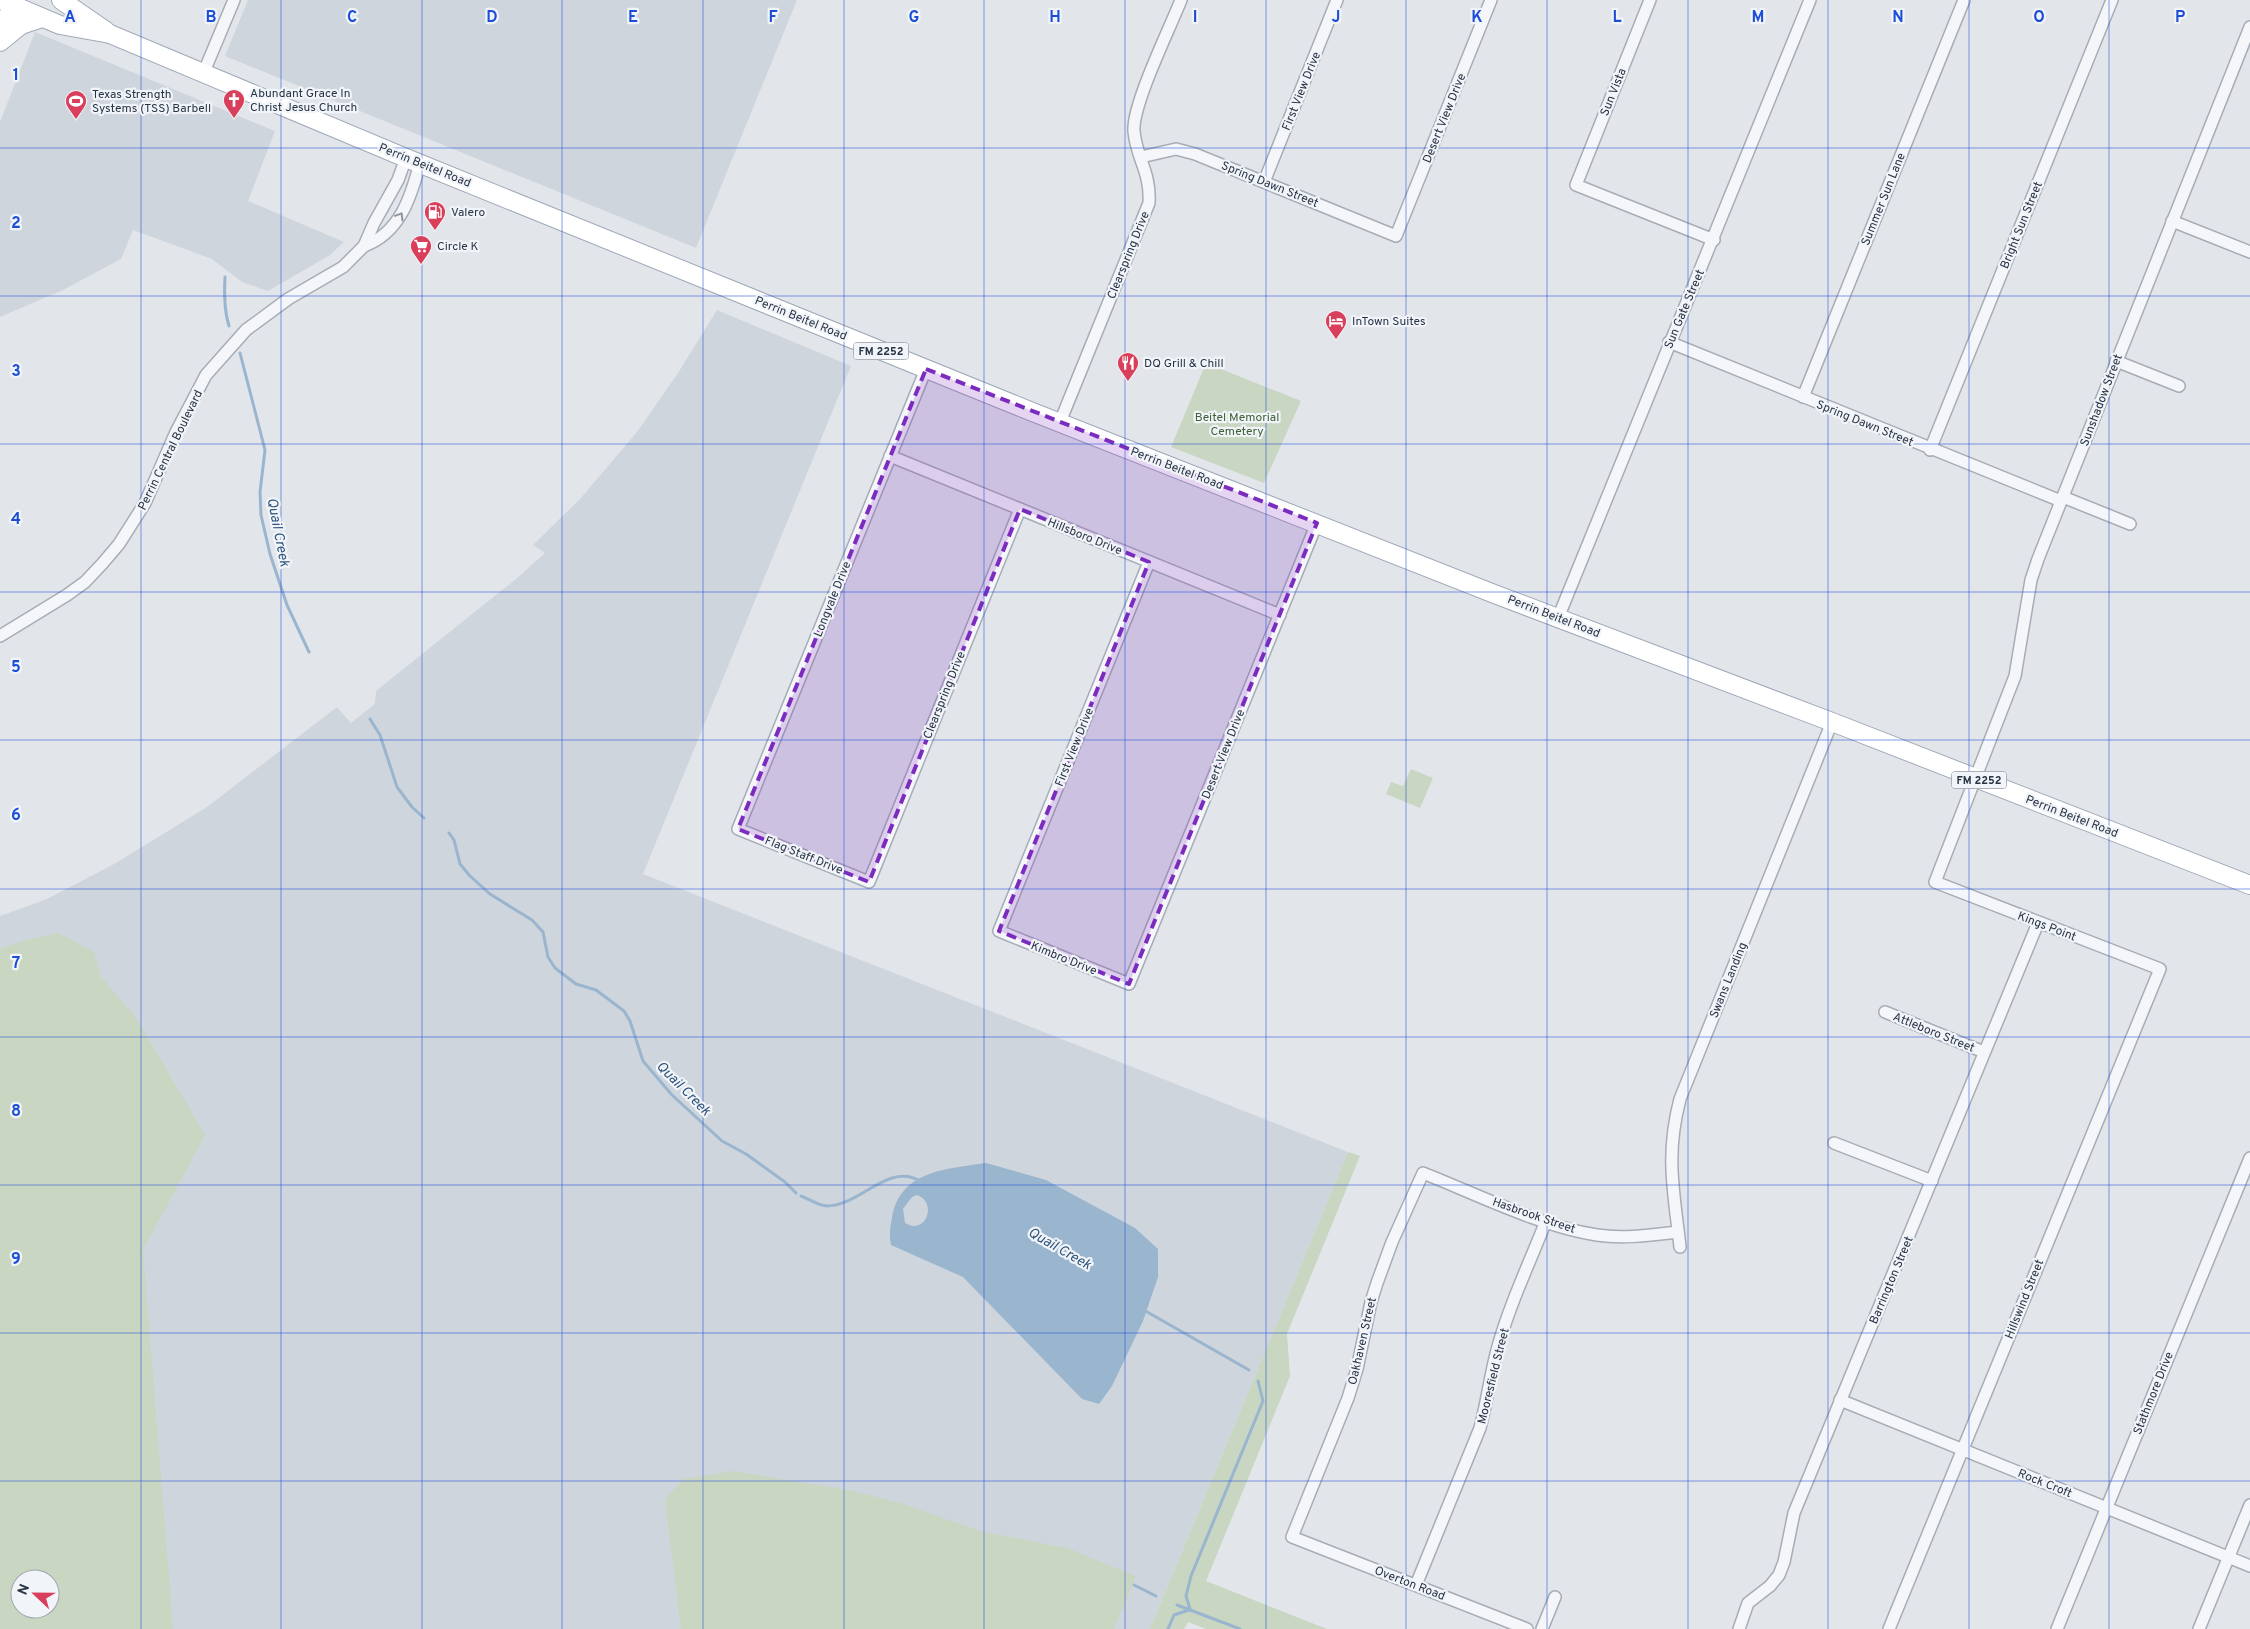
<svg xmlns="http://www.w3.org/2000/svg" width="2250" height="1629" font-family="Overpass,sans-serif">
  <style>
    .built { fill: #cfd5dd; fill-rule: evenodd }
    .green { fill: #c8d6c2; fill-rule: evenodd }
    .water { fill: #9ab5ce; fill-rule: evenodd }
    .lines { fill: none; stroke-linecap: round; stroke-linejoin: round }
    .stream { stroke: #9ab5ce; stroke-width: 3 }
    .minor-casing { stroke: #a6adb6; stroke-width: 14 }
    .primary-casing { stroke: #a0aab8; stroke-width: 20 }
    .motorway-casing { stroke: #8893a3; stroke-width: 22 }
    .minor { stroke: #f5f6f9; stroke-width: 11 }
    .primary { stroke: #fff; stroke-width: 18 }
    .motorway { stroke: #fff; stroke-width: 20 }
    .oneway { stroke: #8e949f }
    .marked { fill: #7b2cbf; fill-opacity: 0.2; stroke: #7b2cbf; stroke-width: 4; stroke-dasharray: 10 6; stroke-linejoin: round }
    .grid { fill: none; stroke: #1d4ed8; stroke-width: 1; stroke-opacity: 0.55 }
    .labels { text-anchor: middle; stroke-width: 4.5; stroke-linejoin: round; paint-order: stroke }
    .shield { fill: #f1f4f8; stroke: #646d7b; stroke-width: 1 }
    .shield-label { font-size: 11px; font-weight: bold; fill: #283345 }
    .street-label { font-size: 12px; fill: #283345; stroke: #f1f4f8 }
    .poi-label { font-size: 12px; fill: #283345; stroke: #f1f4f8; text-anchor: start }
    .park-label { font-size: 12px; fill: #3e6134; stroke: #f1f4f8 }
    .water-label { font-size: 14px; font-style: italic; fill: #2f547c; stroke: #f1f4f8 }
    .grid-label { font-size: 16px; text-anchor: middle; font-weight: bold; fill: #1d4ed8; stroke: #f1f4f8; stroke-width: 4.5; stroke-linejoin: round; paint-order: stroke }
  </style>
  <rect width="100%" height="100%" fill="#e2e6eb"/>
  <!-- built -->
  <g class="built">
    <path d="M 248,0 L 797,0 L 696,248 L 225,56 Z"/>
    <path d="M 35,32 L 275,131 L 248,201 L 344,242 L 330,255 L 268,291 L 242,282 L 212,259 L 133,230 L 121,259 L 63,290 L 0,317 L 0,122 Z"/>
    <path d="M 717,310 L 851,366 L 643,874 L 1348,1152 L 1150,1629 L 0,1629 L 0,916 L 47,899 L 116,863 L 207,807 L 337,707 L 351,723 L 375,704 L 376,691 L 516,579 L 545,553 L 533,545 L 580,499 L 637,432 L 678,373 ZM 20,1579 L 50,1579 L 50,1609 L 20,1609 Z"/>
  </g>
  <!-- green -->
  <g class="green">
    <path d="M 1206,363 L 1301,401 L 1264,483 L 1171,447 Z"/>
    <path d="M 1411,769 L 1433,778 L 1420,808 L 1386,794 L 1391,782 L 1403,786 Z"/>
    <path d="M 58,933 L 94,952 L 101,977 L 136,1018 L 205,1135 L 143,1250 L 173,1629 L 0,1629 L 0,949 L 22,941 ZM 20,1579 L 50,1579 L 50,1609 L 20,1609 Z"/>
    <path d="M 1348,1152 L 1360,1156 L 1287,1334 L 1290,1376 L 1206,1581 L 1327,1629 L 1206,1629 L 1188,1622 L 1184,1629 L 1150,1629 Z"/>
    <path d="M 734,1471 L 849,1490 L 900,1503 L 980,1531 L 1067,1548 L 1136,1576 L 1114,1629 L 681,1629 L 665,1500 L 683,1479 Z"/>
  </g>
  <!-- water -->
  <path class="water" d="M 986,1163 L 1046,1180 L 1135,1228 L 1158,1249 L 1158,1277 L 1143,1321 L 1112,1386 L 1099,1404 L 1082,1399 L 963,1277 L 891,1245 C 889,1236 890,1228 892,1218 C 900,1170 947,1169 986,1163 ZM 917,1195 C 938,1202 926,1236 905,1223 L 903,1209 L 912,1197 Z"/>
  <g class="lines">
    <!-- stream -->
    <g class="stream">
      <path d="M 225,277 C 224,294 224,310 229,326"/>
      <path d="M 240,353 L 265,450 L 260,492 L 261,515 L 270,554 L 287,605 L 309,652"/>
      <path d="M 370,719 L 380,735 L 397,787 L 412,807 L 424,818"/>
      <path d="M 449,833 L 454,840 L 460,864 L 470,876 L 490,894 L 532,920 L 543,932 L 548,957 L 555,968 L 576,984 L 596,990 L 624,1011 L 630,1021 L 643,1061 L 672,1095 L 722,1141 L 746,1154 L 785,1182 L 796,1193"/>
      <path d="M 801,1196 C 809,1199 819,1206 827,1206 C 860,1206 888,1162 920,1181"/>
      <path d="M 1142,1309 L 1249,1370"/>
      <path d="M 1134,1585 L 1156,1596"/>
      <path d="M 1177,1605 L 1240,1629"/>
      <path d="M 1190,1609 L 1186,1596 L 1191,1576 L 1263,1401 L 1258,1381"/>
      <path d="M 1168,1629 L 1174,1615 L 1189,1610"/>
    </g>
    <!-- minor casing -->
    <g class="minor-casing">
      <g id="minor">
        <path d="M 1650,0 L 1576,185 L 1714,240"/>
        <path d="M 203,74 L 234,0"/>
        <path d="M 1141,157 L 1176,149 L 1195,154 L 1396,236 L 1491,0"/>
        <path d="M 1264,182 L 1337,0"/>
        <path d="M 2172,221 L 2250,252"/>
        <path d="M 364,246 C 400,233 411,197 420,163"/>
        <path d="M 1669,342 L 2061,501"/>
        <path d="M 2116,361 L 2179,386"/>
        <path d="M 926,369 L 738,829 L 869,882 L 1020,509"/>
        <path d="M 1803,397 L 1964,0"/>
        <path d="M 1060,422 L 1149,203 C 1151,172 1136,158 1134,131 C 1132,105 1170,28 1181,0"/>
        <path d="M 1930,450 L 2112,0"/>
        <path d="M 890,456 L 1280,615"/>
        <path d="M 2063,497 L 2130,524"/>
        <path d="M 1149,562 L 999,931 L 1129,984 L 1317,523"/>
        <path d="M 1558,618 C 1641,411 1727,206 1810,0"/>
        <path d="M 0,636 L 67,595 L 85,582 L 102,564 L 119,544 L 145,503 L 176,432 L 206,375 L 246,330 L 288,299 L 343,267 L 364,246 L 374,223 L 398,180 L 406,158"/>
        <path d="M 1885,1012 L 1984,1052"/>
        <path d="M 1834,1143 L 1932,1181"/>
        <path d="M 1680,1247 C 1674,1192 1665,1156 1680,1099 L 1832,722"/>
        <path d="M 1840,1400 L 2250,1566"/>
        <path d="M 1416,1585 L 1480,1428 C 1487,1402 1490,1376 1497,1350 C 1509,1306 1529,1264 1546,1221"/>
        <path d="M 1527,1629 L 1292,1537 L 1348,1398 L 1357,1369 L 1371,1302 L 1377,1283 L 1392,1242 L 1423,1173 C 1476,1194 1542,1227 1597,1235 C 1624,1239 1651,1235 1678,1232"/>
        <path d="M 1542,1629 L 1555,1597"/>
        <path d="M 1739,1629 L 1748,1603 L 1770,1586 L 1779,1575 L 1784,1562 L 1794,1513 L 2038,923"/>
        <path d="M 1889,1629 L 2160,969 L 1935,882 L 2015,676 L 2031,580 L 2038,559 L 2250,27"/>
        <path d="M 2057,1629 L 2250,1158"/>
        <path d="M 2199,1629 L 2250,1505"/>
      </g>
    </g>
    <!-- primary casing -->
    <g class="primary-casing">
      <g id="primary">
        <path d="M 1,0 L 60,25 L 110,34 L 406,158 L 1030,411 L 1497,595 L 1832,722 L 2250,885"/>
        <path d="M 61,0 L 106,31"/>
        <path d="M 0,42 L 21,25 L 42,18"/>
      </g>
    </g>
    <!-- motorway casing -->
    <g class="motorway-casing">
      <path id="motorway" d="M 0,39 L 15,0"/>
    </g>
    <!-- minor -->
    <use href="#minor" class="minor"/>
    <!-- primary -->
    <use href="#primary" class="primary"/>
    <!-- motorway -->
    <use href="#motorway" class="motorway"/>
  </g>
  <!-- one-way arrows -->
  <defs><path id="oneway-chevron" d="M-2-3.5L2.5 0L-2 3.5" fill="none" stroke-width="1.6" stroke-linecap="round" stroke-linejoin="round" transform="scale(1.25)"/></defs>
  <use class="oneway" href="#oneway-chevron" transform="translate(400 216) rotate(-59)"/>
  <!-- marked area -->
  <path class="marked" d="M 926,369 L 1317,523 L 1129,984 L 999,931 L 1149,562 L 1020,509 L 869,882 L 738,829 Z"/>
  <!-- grid -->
  <path class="grid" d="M 141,0 L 141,1629M 281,0 L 281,1629M 422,0 L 422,1629M 562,0 L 562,1629M 703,0 L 703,1629M 844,0 L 844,1629M 984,0 L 984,1629M 1125,0 L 1125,1629M 1266,0 L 1266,1629M 1406,0 L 1406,1629M 1547,0 L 1547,1629M 1688,0 L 1688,1629M 1828,0 L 1828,1629M 1969,0 L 1969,1629M 2109,0 L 2109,1629M 0,148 L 2250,148M 0,296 L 2250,296M 0,444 L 2250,444M 0,592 L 2250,592M 0,740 L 2250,740M 0,889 L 2250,889M 0,1037 L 2250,1037M 0,1185 L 2250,1185M 0,1333 L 2250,1333M 0,1481 L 2250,1481"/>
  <!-- icons -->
  <defs>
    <g id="church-pin" transform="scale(1.125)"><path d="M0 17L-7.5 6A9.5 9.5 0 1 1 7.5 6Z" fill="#d93e5a" stroke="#f1f4f8"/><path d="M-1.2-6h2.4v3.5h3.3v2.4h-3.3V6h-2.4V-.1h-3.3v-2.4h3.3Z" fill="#fff"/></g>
    <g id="stadium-pin" transform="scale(1.125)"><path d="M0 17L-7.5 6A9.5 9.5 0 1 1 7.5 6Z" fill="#d93e5a" stroke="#f1f4f8"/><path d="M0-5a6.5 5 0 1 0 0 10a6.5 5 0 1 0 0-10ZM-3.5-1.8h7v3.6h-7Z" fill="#fff"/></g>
    <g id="fuel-pin" transform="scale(1.125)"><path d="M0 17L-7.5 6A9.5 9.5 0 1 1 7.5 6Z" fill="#d93e5a" stroke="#f1f4f8"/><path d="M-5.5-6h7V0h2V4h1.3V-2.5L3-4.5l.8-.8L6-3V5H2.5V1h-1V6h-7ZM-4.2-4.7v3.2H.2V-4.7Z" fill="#fff"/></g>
    <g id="supermarket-pin" transform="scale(1.125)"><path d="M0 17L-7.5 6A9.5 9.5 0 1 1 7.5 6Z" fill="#d93e5a" stroke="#f1f4f8"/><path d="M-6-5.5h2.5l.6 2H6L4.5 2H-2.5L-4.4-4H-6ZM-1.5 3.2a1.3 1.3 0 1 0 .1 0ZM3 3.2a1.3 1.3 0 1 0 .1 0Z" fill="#fff"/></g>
    <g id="hotel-pin" transform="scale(1.125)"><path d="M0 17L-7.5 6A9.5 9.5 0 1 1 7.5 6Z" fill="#d93e5a" stroke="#f1f4f8"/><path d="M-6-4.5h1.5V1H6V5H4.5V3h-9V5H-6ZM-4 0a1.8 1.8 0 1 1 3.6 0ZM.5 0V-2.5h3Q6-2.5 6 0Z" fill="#fff"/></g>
    <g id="restaurant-pin" transform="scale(1.125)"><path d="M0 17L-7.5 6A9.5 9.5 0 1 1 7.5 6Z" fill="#d93e5a" stroke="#f1f4f8"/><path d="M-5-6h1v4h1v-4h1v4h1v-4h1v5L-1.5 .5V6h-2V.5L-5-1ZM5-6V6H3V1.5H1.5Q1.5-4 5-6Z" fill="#fff"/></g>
  </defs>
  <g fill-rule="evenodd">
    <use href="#church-pin" x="234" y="100"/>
    <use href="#stadium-pin" x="76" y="101"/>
    <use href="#fuel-pin" x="435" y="212"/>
    <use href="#supermarket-pin" x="421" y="246"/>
    <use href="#hotel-pin" x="1336" y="321"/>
    <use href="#restaurant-pin" x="1128" y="363"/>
  </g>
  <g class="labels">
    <!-- shield labels -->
    <g class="shield">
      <rect x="853.5" y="342.5" width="55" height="17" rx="4"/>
      <rect x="1951.5" y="771.5" width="55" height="17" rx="4"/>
    </g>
    <g class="shield-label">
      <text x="881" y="355">FM 2252</text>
      <text x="1979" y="784">FM 2252</text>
    </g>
    <!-- street labels -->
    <g class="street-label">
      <text transform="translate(1301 91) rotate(-68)" y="4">First View Drive</text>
      <text transform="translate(1613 92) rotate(-68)" y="4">Sun Vista</text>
      <text transform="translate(1444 118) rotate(-68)" y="4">Desert View Drive</text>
      <text transform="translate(425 165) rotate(22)" y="4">Perrin Beitel Road</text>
      <text transform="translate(1270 184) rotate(22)" y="4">Spring Dawn Street</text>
      <text transform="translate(1883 199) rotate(-68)" y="4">Summer Sun Lane</text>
      <text transform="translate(2021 225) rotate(-68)" y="4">Bright Sun Street</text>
      <text transform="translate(1128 255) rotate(-68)" y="4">Clearspring Drive</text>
      <text transform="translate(1684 309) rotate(-67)" y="4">Sun Gate Street</text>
      <text transform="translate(801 318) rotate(22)" y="4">Perrin Beitel Road</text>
      <text transform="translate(2101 400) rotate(-69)" y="4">Sunshadow Street</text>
      <text transform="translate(1865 423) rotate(22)" y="4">Spring Dawn Street</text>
      <text transform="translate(170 450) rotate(-64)" y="4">Perrin Central Boulevard</text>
      <text transform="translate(1177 468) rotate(21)" y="4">Perrin Beitel Road</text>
      <text transform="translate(1085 536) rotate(22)" y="4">Hillsboro Drive</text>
      <text transform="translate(832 599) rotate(-68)" y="4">Longvale Drive</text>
      <text transform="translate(1554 616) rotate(21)" y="4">Perrin Beitel Road</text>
      <text transform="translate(944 695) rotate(-68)" y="4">Clearspring Drive</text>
      <text transform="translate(1074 747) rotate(-68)" y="4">First View Drive</text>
      <text transform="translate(1223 754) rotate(-68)" y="4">Desert View Drive</text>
      <text transform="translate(2072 816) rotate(21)" y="4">Perrin Beitel Road</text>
      <text transform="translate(804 855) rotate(22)" y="4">Flag Staff Drive</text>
      <text transform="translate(2047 926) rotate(21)" y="4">Kings Point</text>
      <text transform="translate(1064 958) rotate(22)" y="4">Kimbro Drive</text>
      <text transform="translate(1728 980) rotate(-68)" y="4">Swans Landing</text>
      <text transform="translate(1934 1032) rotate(22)" y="4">Attleboro Street</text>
      <text transform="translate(1534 1215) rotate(19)" y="4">Hasbrook Street</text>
      <text transform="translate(1891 1280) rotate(-67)" y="4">Barrington Street</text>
      <text transform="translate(2024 1299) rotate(-68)" y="4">Hillswind Street</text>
      <text transform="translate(1362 1341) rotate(-77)" y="4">Oakhaven Street</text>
      <text transform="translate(1493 1376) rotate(-76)" y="4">Mooresfield Street</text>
      <text transform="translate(2153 1393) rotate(-68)" y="4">Stathmore Drive</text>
      <text transform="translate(2045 1483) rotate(22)" y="4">Rock Croft</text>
      <text transform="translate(1410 1583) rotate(21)" y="4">Overton Road</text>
    </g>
    <!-- poi labels -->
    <g class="poi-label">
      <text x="250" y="97">Abundant Grace In<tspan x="250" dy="14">Christ Jesus Church</tspan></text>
      <text x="92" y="98">Texas Strength<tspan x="92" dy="14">Systems (TSS) Barbell</tspan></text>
      <text x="451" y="216">Valero</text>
      <text x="437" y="250">Circle K</text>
      <text x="1352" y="325">InTown Suites</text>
      <text x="1144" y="367">DQ Grill &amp; Chill</text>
    </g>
    <!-- park labels -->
    <g class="park-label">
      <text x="1237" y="421">Beitel Memorial<tspan x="1237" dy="14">Cemetery</tspan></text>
    </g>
    <!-- water labels -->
    <g class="water-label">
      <text transform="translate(279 532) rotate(79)" y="5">Quail Creek</text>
      <text transform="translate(684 1088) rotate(45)" y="5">Quail Creek</text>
      <text transform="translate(1060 1248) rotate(30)" y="5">Quail Creek</text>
    </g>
  </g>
  <g class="grid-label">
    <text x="70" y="22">A</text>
    <text x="211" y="22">B</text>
    <text x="352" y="22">C</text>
    <text x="492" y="22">D</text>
    <text x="633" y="22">E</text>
    <text x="773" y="22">F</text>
    <text x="914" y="22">G</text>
    <text x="1055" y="22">H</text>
    <text x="1195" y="22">I</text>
    <text x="1336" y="22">J</text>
    <text x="1477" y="22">K</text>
    <text x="1617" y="22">L</text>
    <text x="1758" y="22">M</text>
    <text x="1898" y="22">N</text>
    <text x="2039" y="22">O</text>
    <text x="2180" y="22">P</text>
    <text x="16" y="80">1</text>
    <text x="16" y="228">2</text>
    <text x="16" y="376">3</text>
    <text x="16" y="524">4</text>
    <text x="16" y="672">5</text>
    <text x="16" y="820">6</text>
    <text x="16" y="968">7</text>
    <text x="16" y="1116">8</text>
    <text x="16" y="1264">9</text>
  </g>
  <!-- north arrow -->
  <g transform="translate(35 1594) rotate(292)"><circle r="24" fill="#f1f4f8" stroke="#a1a7b0"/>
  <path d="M0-4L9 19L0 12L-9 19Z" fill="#d93e5a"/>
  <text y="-8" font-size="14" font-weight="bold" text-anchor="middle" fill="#283345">N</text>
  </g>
</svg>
